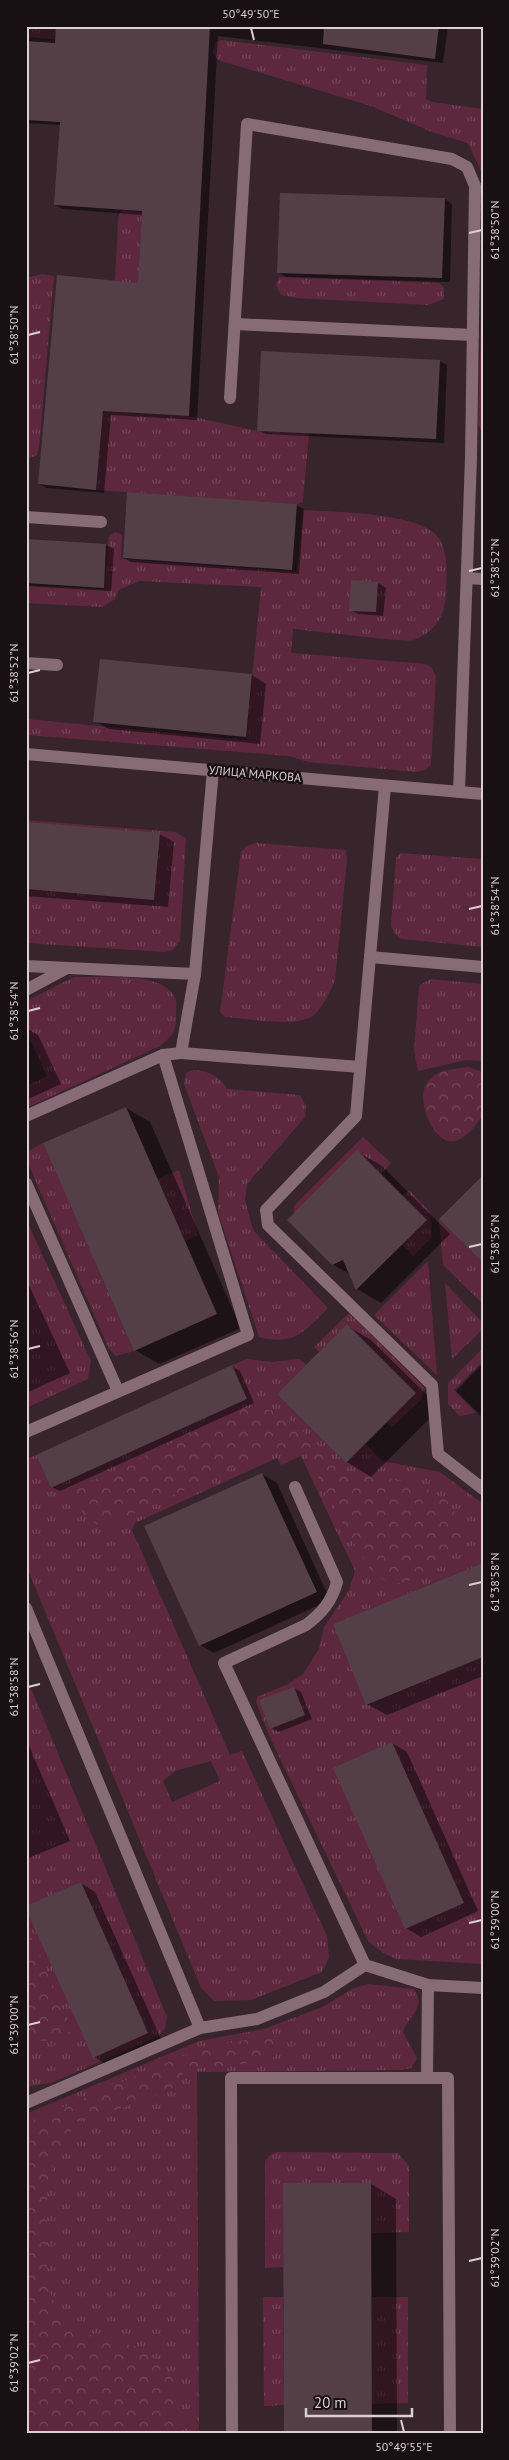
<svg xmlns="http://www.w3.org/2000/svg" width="509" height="2460" font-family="'PT Sans',sans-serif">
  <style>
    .grass { fill: url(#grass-tufts); fill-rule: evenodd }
    .forest { fill: url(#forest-crowns) }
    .shadow { fill: #0007 }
    .building { fill: #553f47 }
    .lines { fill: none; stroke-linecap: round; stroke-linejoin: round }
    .minor { stroke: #886c75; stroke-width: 12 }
    .ticks { fill: none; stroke: #dccfd3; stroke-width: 2 }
    .labels { text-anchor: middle; stroke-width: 5; stroke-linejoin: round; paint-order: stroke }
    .street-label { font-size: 12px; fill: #dccfd3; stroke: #191013 }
    .neatline { fill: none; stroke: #dccfd3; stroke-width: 2 }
    .ticks-label { font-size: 12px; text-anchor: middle; fill: #dccfd3 }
  </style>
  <defs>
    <pattern id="grass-tufts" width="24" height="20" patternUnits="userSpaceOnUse" patternTransform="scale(1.25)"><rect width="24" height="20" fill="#5d283e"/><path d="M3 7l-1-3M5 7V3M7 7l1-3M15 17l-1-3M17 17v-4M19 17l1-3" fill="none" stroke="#744659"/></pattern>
    <pattern id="forest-crowns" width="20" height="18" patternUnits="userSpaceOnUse" patternTransform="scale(1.25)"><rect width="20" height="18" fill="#5d283e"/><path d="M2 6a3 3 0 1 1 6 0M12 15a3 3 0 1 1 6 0" fill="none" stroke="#744659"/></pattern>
  </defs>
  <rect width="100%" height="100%" fill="#38242b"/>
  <!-- grass -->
  <g class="grass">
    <path d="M 26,26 L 123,26 L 61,40 L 26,37 Z"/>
    <path d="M 221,40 L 427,65 L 426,99 L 432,102 L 483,109 L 483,175 L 468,143 L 432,132 L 371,106 L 218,60 L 213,53 L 215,43 Z"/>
    <path d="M 123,210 L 142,212 L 131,413 L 189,416 L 257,431 L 309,433 L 303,502 L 297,504 L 96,490 L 115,281 L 118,222 L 119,214 Z"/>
    <path d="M 483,245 L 483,433 L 478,425 Z"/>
    <path d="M 42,274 L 54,276 L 39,447 L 36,456 L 26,459 L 26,278 Z"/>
    <path d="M 279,277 L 439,283 L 444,288 L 444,299 L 428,305 L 296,298 L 281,295 L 276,286 Z"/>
    <path d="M 303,510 C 333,512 425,512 440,540 C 449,556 446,575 446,593 C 445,616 436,631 414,640 C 405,643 310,630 293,629 L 291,653 L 426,664 L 432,668 L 436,677 L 431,765 L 425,770 L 416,772 L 308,762 L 289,756 L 26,735 L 26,719 L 246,740 L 261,587 L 139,581 L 119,590 L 115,599 L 103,607 L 26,603 L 26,585 L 104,589 L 109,537 L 115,532 L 122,535 L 121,559 L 297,572 Z"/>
    <path d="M 26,820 L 175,832 L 186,838 L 180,941 L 173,950 L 164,952 L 26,943 Z"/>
    <path d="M 256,843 L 346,850 L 347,860 L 335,980 C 332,989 321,1010 313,1016 C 296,1028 246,1018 225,1017 L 220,1012 L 241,852 L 246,846 Z"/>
    <path d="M 400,853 L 483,859 L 483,947 L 401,939 L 395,934 L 391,926 L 396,858 Z"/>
    <path d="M 74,977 C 99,978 164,970 175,998 C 177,1001 176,1007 176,1010 C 177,1029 175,1034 160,1046 L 26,1108 L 26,1086 L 47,1076 L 26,1031 L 26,1001 Z"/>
    <path d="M 430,979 L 483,984 L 483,1061 L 466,1060 L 418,1071 L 414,1051 L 419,986 Z"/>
    <path d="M 193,1070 C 210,1071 218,1076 228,1089 L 300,1095 L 306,1106 L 305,1117 L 247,1184 L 245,1200 L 253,1230 L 328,1308 C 304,1332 294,1346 259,1337 L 218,1212 L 219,1177 L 184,1084 L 186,1073 Z"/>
    <path d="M 363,1137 L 391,1163 L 381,1174 L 294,1214 L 294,1206 Z"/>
    <path d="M 43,1143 L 134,1351 L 116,1356 L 109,1349 L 26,1159 L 26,1152 Z"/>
    <path d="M 179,1170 L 198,1235 L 185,1241 L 158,1179 Z"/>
    <path d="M 409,1190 L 430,1212 L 432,1237 L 413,1256 L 402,1244 L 403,1196 Z"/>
    <path d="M 26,1219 L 91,1361 L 88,1379 L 26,1408 Z"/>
    <path d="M 439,1219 L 483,1263 L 483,1304 L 443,1265 Z"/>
    <path d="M 428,1261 L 437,1375 L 374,1315 Z"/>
    <path d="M 445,1283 L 483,1323 L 483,1329 L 452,1359 Z"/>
    <path d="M 349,1313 L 424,1387 L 422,1399 L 392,1427 L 387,1422 L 416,1393 L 347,1324 L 319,1352 L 314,1347 Z"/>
    <path d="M 483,1348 L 483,1361 L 454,1390 L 476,1413 L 460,1416 L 448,1404 L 448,1383 Z"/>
    <path d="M 247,1359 L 272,1362 L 299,1359 L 306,1365 L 277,1394 L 346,1463 L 366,1444 L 382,1461 L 440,1472 L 483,1504 L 483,1563 L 333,1624 L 367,1705 L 483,1657 L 483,1964 L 397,1959 L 383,1953 L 368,1941 L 272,1742 L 256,1702 L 257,1697 L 288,1684 L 303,1674 L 319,1649 L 324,1627 L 349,1590 L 355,1571 L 301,1456 L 281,1465 L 277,1458 L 135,1523 L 132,1530 L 230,1755 L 242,1751 L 327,1936 L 329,1958 L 322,1972 L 251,2000 L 214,2001 L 201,1988 L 26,1565 L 26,1459 L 36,1455 L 51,1488 L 247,1399 L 232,1365 ZM 211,1761 L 220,1781 L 172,1802 L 163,1781 L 175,1771 Z"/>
    <path d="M 26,1676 L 167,2017 L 165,2028 L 159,2036 L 51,2083 L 26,2087 Z"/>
    <path d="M 368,1984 L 414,1989 C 427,2008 408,2016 403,2032 L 417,2058 L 411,2068 L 402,2070 L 197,2072 L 199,2434 L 26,2434 L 26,2114 L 199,2041 L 264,2029 L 322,2007 L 352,1989 Z"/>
    <path d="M 277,2152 L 398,2153 L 409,2166 L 409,2232 L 372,2233 L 371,2183 L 283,2183 L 283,2267 L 265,2268 L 265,2161 L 270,2155 Z"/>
    <path d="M 263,2297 L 283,2297 L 284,2405 L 264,2406 Z"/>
    <path d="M 372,2297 L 408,2297 L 408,2403 L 372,2404 Z"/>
  </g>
  <!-- forest -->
  <g class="forest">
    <path d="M 468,1067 L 480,1071 L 483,1077 L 483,1115 C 476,1125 467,1138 455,1141 C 434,1146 411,1095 431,1078 C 441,1069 455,1069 468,1067 Z"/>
    <path d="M 246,1408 L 281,1411 L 346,1471 L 372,1474 L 422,1486 L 449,1502 L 463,1528 L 461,1546 L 445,1564 L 416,1579 L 391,1585 L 370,1569 L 355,1545 L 304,1451 L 292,1448 L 263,1453 L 106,1527 C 88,1523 82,1514 75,1497 L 79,1487 Z"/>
    <path d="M 26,1930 L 30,1934 L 70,2025 L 71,2031 C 58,2042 41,2045 26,2035 Z"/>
    <path d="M 270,2035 L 278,2046 L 276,2056 L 267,2061 L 185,2070 L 174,2087 L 139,2103 L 74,2122 L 69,2136 L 55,2157 L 47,2187 L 47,2282 L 57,2312 L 93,2337 L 139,2347 L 163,2366 L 176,2383 L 177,2434 L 26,2434 L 26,2123 L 199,2049 Z"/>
  </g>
  <!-- shadow -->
  <g class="shadow">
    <path d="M 26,26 L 448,26 L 443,63 L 218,36 L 197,420 L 111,415 L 104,493 L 47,488 L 39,484 L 139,284 L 143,215 L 63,209 L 55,205 L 61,125 L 26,123 Z"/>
    <path d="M 445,199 L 452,204 L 450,282 L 286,277 L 278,272 Z"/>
    <path d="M 440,361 L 447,365 L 444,443 L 266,434 L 258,430 Z"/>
    <path d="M 296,505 L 304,509 L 299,574 L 131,562 L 124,558 Z"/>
    <path d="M 26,540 L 106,545 L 114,549 L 111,591 L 26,586 Z"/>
    <path d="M 352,582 L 378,583 L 386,588 L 383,616 L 358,614 L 350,610 Z"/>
    <path d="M 252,675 L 266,684 L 260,744 L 109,729 L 95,721 Z"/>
    <path d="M 26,823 L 159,834 L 174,842 L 168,907 L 26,896 Z"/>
    <path d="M 26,1028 L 38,1035 L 61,1084 L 26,1100 Z"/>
    <path d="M 126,1108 L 150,1122 L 241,1328 L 159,1364 L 135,1350 Z"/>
    <path d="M 358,1152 L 382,1166 L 450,1234 L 381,1303 L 357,1289 L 350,1274 L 332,1264 Z"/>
    <path d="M 26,1279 L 70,1373 L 26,1393 Z"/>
    <path d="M 347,1326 L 371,1340 L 440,1408 L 371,1477 L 347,1462 L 279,1394 Z"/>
    <path d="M 483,1363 L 483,1418 L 456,1391 Z"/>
    <path d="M 232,1366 L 240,1371 L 254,1403 L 60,1491 L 52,1487 Z"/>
    <path d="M 262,1474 L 277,1483 L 330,1600 L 214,1653 L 200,1645 Z"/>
    <path d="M 483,1564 L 483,1676 L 387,1715 L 367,1704 Z"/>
    <path d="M 294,1688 L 301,1692 L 312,1719 L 279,1732 L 271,1728 Z"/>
    <path d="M 26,1739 L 70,1841 L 26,1859 Z"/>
    <path d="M 392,1743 L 407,1752 L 478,1911 L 421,1937 L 406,1928 L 335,1769 Z"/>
    <path d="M 81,1883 L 95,1892 L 162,2041 L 108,2065 L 94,2057 Z"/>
    <path d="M 371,2184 L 396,2199 L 397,2434 L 285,2434 L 284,2185 Z"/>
  </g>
  <!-- building -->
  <g class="building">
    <path d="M 56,26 L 210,26 L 189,416 L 103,411 L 96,490 L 38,484 L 57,275 L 138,283 L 142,211 L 54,205 L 60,122 L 26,120 L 26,41 L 55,43 Z"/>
    <path d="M 324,26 L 439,26 L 435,59 L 323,44 Z"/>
    <path d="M 280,193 L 445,198 L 442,278 L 277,273 Z"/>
    <path d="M 261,351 L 440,360 L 436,439 L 257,431 Z"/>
    <path d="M 127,492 L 297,504 L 292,570 L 123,558 Z"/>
    <path d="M 26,539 L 106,544 L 104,588 L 26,583 Z"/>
    <path d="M 351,580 L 378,582 L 376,612 L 349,611 Z"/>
    <path d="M 100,659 L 252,674 L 246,737 L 93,722 Z"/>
    <path d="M 26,822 L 160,833 L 154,900 L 26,889 Z"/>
    <path d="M 126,1107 L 217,1314 L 134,1351 L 43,1143 Z"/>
    <path d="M 357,1150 L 427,1220 L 356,1290 L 343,1260 L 332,1265 L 287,1220 Z"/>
    <path d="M 483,1175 L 483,1263 L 439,1219 Z"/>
    <path d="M 347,1324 L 416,1393 L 346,1463 L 277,1394 Z"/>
    <path d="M 232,1365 L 247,1399 L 51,1488 L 36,1455 Z"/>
    <path d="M 262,1473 L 317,1592 L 199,1646 L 144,1526 Z"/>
    <path d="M 483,1563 L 483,1657 L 366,1705 L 333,1624 Z"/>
    <path d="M 294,1687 L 305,1715 L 270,1729 L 259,1700 Z"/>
    <path d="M 392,1742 L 464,1903 L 405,1929 L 333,1768 Z"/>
    <path d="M 81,1882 L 148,2033 L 93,2058 L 26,1909 L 26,1906 Z"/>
    <path d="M 283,2183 L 371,2183 L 372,2434 L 284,2434 Z"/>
  </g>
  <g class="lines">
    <!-- minor -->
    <g class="minor">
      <path d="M 235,324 L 473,335"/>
      <path d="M 230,398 L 247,124 L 452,159 L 467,167 L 475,186 L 471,458 L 459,792"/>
      <path d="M 26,517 L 101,522"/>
      <path d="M 467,578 L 483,579"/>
      <path d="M 26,663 L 57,665"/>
      <path d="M 26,754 L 483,794"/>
      <path d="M 385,786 L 356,1116 L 266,1210 L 268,1225 L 432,1385 L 438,1454 L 483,1489"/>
      <path d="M 370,957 L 483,967"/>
      <path d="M 26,966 L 195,974"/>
      <path d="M 26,990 L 67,968"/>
      <path d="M 181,1053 L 360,1067"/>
      <path d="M 163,1055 L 181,1053 L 195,974 L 213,770"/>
      <path d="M 26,1116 L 163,1055 L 248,1335 L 26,1432"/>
      <path d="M 26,1183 L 118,1391"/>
      <path d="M 295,1487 L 337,1582 C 332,1601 322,1613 306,1625 L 224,1663 L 365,1965 L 428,1985 L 483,1988"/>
      <path d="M 26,1608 L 200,2028"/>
      <path d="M 428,1985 L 427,2078 L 448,2078 L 450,2434"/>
      <path d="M 26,2103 L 200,2028 L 257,2019 L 324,1992 L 365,1965"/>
      <path d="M 232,2434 L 231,2078 L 427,2078"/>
    </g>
  </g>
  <!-- ticks -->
  <path class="ticks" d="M 251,28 L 254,40M 469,233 L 482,230M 28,335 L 40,332M 469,571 L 482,568M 28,673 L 40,670M 469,909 L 482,906M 28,1011 L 40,1008M 469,1247 L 482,1244M 28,1349 L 40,1346M 469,1585 L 482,1582M 28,1687 L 40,1684M 469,1923 L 482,1920M 28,2025 L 40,2022M 469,2261 L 482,2258M 28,2363 L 40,2360M 401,2420 L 404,2432"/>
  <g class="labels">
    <!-- street labels -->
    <g class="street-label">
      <text transform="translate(255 774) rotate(5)" y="4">УЛИЦА МАРКОВА</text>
    </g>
  </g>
  <!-- border -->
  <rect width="509" height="2460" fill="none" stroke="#191013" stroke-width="55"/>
  <!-- scale -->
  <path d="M306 2408v8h106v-8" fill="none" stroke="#dccfd3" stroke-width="2.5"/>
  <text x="314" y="2408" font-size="15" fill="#dccfd3" stroke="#191013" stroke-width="4" paint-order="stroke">20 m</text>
  <rect x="28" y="28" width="454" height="2404" class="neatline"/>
  <g class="ticks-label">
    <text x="251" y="18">50°49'50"E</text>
    <text transform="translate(495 230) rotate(-90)" y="4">61°38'50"N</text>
    <text transform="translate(14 335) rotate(-90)" y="4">61°38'50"N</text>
    <text transform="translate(495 568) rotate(-90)" y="4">61°38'52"N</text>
    <text transform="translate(14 673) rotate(-90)" y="4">61°38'52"N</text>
    <text transform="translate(495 906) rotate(-90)" y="4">61°38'54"N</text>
    <text transform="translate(14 1011) rotate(-90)" y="4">61°38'54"N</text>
    <text transform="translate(495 1244) rotate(-90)" y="4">61°38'56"N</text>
    <text transform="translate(14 1349) rotate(-90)" y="4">61°38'56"N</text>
    <text transform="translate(495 1582) rotate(-90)" y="4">61°38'58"N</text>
    <text transform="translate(14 1687) rotate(-90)" y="4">61°38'58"N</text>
    <text transform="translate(495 1920) rotate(-90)" y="4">61°39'00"N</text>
    <text transform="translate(14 2025) rotate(-90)" y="4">61°39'00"N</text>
    <text transform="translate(495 2258) rotate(-90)" y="4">61°39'02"N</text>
    <text transform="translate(14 2363) rotate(-90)" y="4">61°39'02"N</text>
    <text x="404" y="2451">50°49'55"E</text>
  </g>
</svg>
